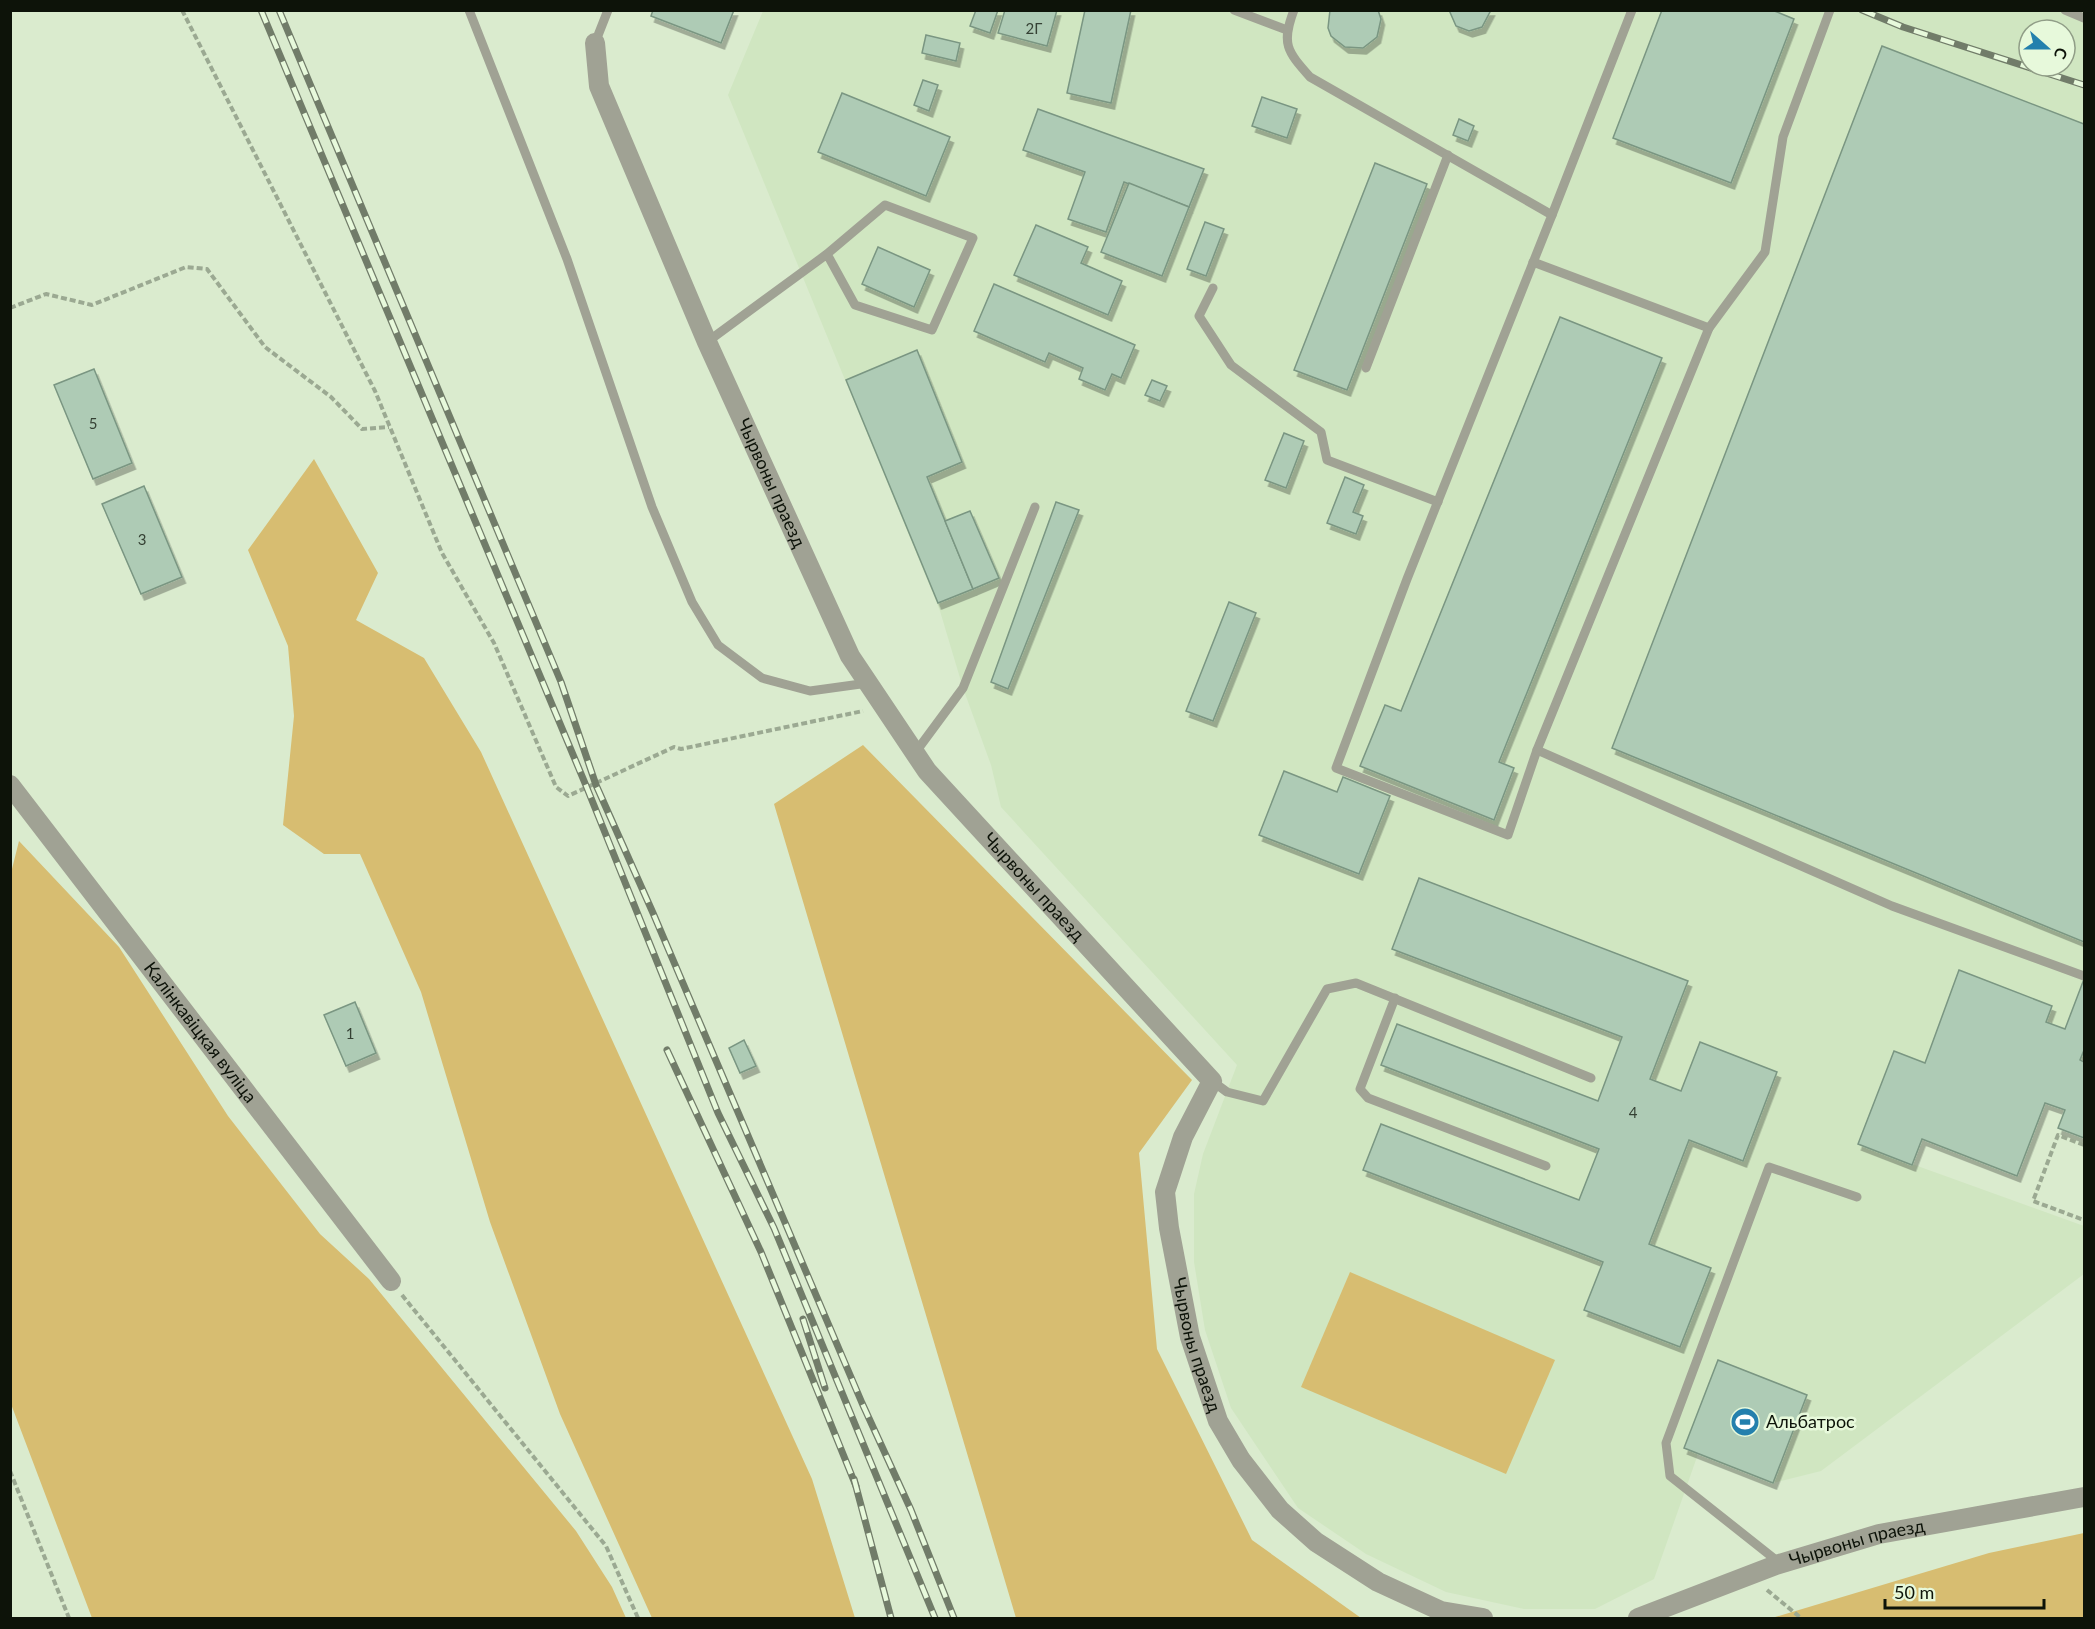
<svg xmlns="http://www.w3.org/2000/svg" width="2095" height="1629" font-family="Lato,sans-serif">
  <style>
    .built { fill: #d0e6c1; fill-rule: evenodd }
    .green { fill: #d7bd71 }
    .building { fill: #aecbb5; stroke: #7a9682; stroke-width: 1.5; filter: url(#shadow) }
    .lines { fill: none; stroke-linecap: round; stroke-linejoin: round }
    .path { stroke: #9ba992; stroke-width: 4; stroke-dasharray: 6 3; stroke-linecap: butt }
    .service { stroke: #a0a294; stroke-width: 9 }
    .minor { stroke: #a0a294; stroke-width: 20 }
    .rail-casing { stroke: #717c69; stroke-width: 7 }
    .rail { stroke: #e7f9db; stroke-width: 4.5; stroke-dasharray: 14; stroke-linecap: butt }
    .labels { text-anchor: middle; stroke-width: 5; stroke-linejoin: round; paint-order: stroke }
    .number-label { font-size: 15px; fill: #354134 }
    .street-label { font-size: 18px; fill: #0d1309; stroke: #e7f9db }
    .poi-label { font-size: 18px; fill: #0d1309; stroke: #e7f9db; text-anchor: start }
  </style>
  <defs>
    <filter id="shadow"><feDropShadow dx="3.5" dy="6" stdDeviation="0" flood-color="#0004"/></filter>
  </defs>
  <rect width="100%" height="100%" fill="#daebce"/>
  <!-- built -->
  <path class="built" d="M 763,11 L 2084,11 L 2084,1138 L 2058,1128 L 2065,1110 L 2045,1103 L 2017,1176 L 1922,1139 L 1912,1164 L 2084,1226 L 2084,1274 L 1821,1471 L 1773,1483 L 1698,1454 L 1654,1579 L 1595,1609 L 1524,1609 L 1446,1592 L 1366,1554 L 1298,1508 L 1231,1408 L 1205,1330 L 1194,1262 L 1194,1194 L 1203,1154 L 1237,1065 L 1001,807 L 991,765 L 963,688 L 940,611 L 728,95 ZM 2029,30 L 2065,30 L 2065,66 L 2029,66 Z"/>
  <!-- green -->
  <g class="green">
    <path d="M 314,459 L 378,573 L 356,620 L 424,658 L 481,752 L 812,1479 L 855,1618 L 652,1618 L 560,1414 L 490,1222 L 421,992 L 360,854 L 324,854 L 283,825 L 294,716 L 288,646 L 248,550 Z"/>
    <path d="M 863,745 L 1192,1080 L 1139,1153 L 1157,1349 L 1252,1540 L 1361,1618 L 1016,1618 L 774,804 Z"/>
    <path d="M 19,841 L 119,947 L 228,1116 L 320,1234 L 369,1279 L 576,1531 L 612,1587 L 626,1618 L 92,1618 L 11,1404 L 10,877 Z"/>
    <path d="M 1350,1272 L 1555,1360 L 1506,1474 L 1301,1387 Z"/>
    <path d="M 2084,1533 L 2084,1618 L 1772,1618 L 1989,1553 Z"/>
  </g>
  <!-- building -->
  <g class="building">
    <path d="M 653,10 L 734,10 L 721,43 L 651,16 Z"/>
    <path d="M 976,10 L 998,10 L 990,33 L 970,26 Z"/>
    <path d="M 1005,10 L 1057,10 L 1047,46 L 998,33 Z"/>
    <path d="M 1085,10 L 1131,10 L 1111,103 L 1067,93 Z"/>
    <path d="M 1330,10 L 1378,10 L 1381,19 L 1377,37 L 1363,48 L 1345,47 L 1331,36 L 1328,28 Z"/>
    <path d="M 1449,10 L 1491,10 L 1482,27 L 1469,31 L 1456,26 Z"/>
    <path d="M 1662,10 L 1772,10 L 1794,19 L 1731,183 L 1613,138 Z"/>
    <path d="M 926,35 L 960,43 L 956,61 L 922,53 Z"/>
    <path d="M 1882,46 L 2084,124 L 2084,942 L 1612,748 Z"/>
    <path d="M 923,80 L 938,85 L 929,111 L 914,105 Z"/>
    <path d="M 842,93 L 950,137 L 926,196 L 818,152 Z"/>
    <path d="M 1262,97 L 1297,109 L 1287,138 L 1252,126 Z"/>
    <path d="M 1038,109 L 1204,169 L 1189,207 L 1124,182 L 1106,232 L 1068,219 L 1085,172 L 1023,150 Z"/>
    <path d="M 1459,119 L 1474,126 L 1468,141 L 1453,135 Z"/>
    <path d="M 1375,163 L 1427,184 L 1347,390 L 1294,370 Z"/>
    <path d="M 1129,183 L 1189,207 L 1162,276 L 1101,252 Z"/>
    <path d="M 1205,222 L 1224,229 L 1206,276 L 1187,269 Z"/>
    <path d="M 1036,225 L 1088,247 L 1081,263 L 1122,281 L 1108,315 L 1014,275 Z"/>
    <path d="M 878,247 L 930,270 L 914,307 L 862,284 Z"/>
    <path d="M 994,284 L 1135,345 L 1121,378 L 1112,374 L 1105,390 L 1079,379 L 1083,368 L 1049,353 L 1045,362 L 974,331 Z"/>
    <path d="M 1560,317 L 1662,358 L 1499,762 L 1514,768 L 1494,820 L 1360,766 L 1385,705 L 1401,711 Z"/>
    <path d="M 917,350 L 962,462 L 927,477 L 973,589 L 938,603 L 846,380 Z"/>
    <path d="M 94,369 L 132,463 L 93,479 L 54,385 Z"/>
    <path d="M 1152,380 L 1167,386 L 1160,401 L 1145,395 Z"/>
    <path d="M 1284,433 L 1304,441 L 1286,488 L 1265,480 Z"/>
    <path d="M 1345,477 L 1364,485 L 1353,512 L 1363,516 L 1356,534 L 1327,523 Z"/>
    <path d="M 144,486 L 182,577 L 141,594 L 102,504 Z"/>
    <path d="M 1056,502 L 1079,510 L 1008,689 L 991,682 Z"/>
    <path d="M 970,511 L 999,578 L 973,589 L 945,521 Z"/>
    <path d="M 1229,602 L 1256,613 L 1213,721 L 1186,711 Z"/>
    <path d="M 1284,771 L 1337,792 L 1343,777 L 1390,796 L 1359,874 L 1259,835 Z"/>
    <path d="M 1419,878 L 1688,981 L 1650,1079 L 1681,1091 L 1700,1042 L 1777,1072 L 1743,1161 L 1689,1140 L 1649,1244 L 1711,1268 L 1680,1347 L 1584,1310 L 1603,1262 L 1363,1170 L 1381,1124 L 1579,1200 L 1599,1149 L 1381,1065 L 1397,1024 L 1598,1101 L 1622,1037 L 1392,949 Z"/>
    <path d="M 1959,970 L 2052,1006 L 2046,1022 L 2065,1029 L 2084,979 L 2084,1050 L 2080,1060 L 2084,1062 L 2084,1138 L 2058,1128 L 2065,1110 L 2045,1103 L 2017,1176 L 1922,1139 L 1912,1165 L 1858,1144 L 1894,1051 L 1925,1063 Z"/>
    <path d="M 355,1002 L 376,1053 L 346,1066 L 324,1015 Z"/>
    <path d="M 744,1040 L 756,1066 L 740,1073 L 729,1048 Z"/>
    <path d="M 1718,1360 L 1807,1395 L 1773,1483 L 1684,1448 Z"/>
  </g>
  <g class="lines">
    <!-- path -->
    <g class="path">
      <path d="M 182,10 L 375,391 L 442,553 L 494,643 L 556,787 L 568,796 L 674,747 L 681,749 L 863,711"/>
      <path d="M 10,308 L 46,294 L 92,305 L 186,267 L 207,269 L 265,347 L 331,397 L 362,429 L 389,427"/>
      <path d="M 2084,1145 L 2058,1135 L 2033,1201 L 2084,1220"/>
      <path d="M 402,1295 L 606,1546 L 638,1618"/>
      <path d="M 10,1471 L 69,1618"/>
      <path d="M 1767,1590 L 1801,1618"/>
    </g>
    <!-- service -->
    <g class="service">
      <path d="M 469,10 L 567,259 L 652,507 L 692,602 L 718,645 L 762,678 L 810,691 L 868,683"/>
      <path d="M 1234,10 L 1287,30"/>
      <path d="M 1294,10 C 1281,44 1287,51 1310,77 L 1552,215 L 1407,579 L 1336,768 L 1508,835 L 1537,750 L 1892,906 L 2084,976"/>
      <path d="M 2065,10 L 2084,18"/>
      <path d="M 595,43 L 608,10"/>
      <path d="M 1552,215 L 1632,10"/>
      <path d="M 1533,262 L 1709,328 L 1537,750"/>
      <path d="M 1213,288 L 1199,316 L 1231,365 L 1321,432 L 1327,460 L 1438,502"/>
      <path d="M 1709,328 L 1765,252 L 1783,137 L 1830,10"/>
      <path d="M 707,342 L 827,254 L 885,205 L 973,238 L 932,330 L 855,305 L 827,254"/>
      <path d="M 1366,368 L 1448,155"/>
      <path d="M 915,753 L 963,688 L 1035,507"/>
      <path d="M 1395,998 L 1360,1089 L 1368,1098 L 1546,1166"/>
      <path d="M 1212,1081 L 1227,1092 L 1263,1101 L 1327,989 L 1356,983 L 1591,1078"/>
      <path d="M 1781,1564 L 1670,1476 L 1666,1443 L 1769,1167 L 1857,1197"/>
    </g>
    <!-- minor -->
    <g class="minor">
      <path id="s1" d="M 595,43 L 599,86 L 707,342 L 850,656 L 927,771 L 1212,1081 L 1183,1137 L 1165,1192 L 1169,1228 L 1190,1337 L 1218,1421 L 1241,1460 L 1280,1510 L 1316,1542 L 1378,1582 L 1441,1611 L 1483,1618"/>
      <path id="s2" d="M 10,785 L 391,1281"/>
      <path id="s3" d="M 1638,1618 L 1776,1565 L 1879,1534 L 2084,1497"/>
    </g>
    <!-- rail casing -->
    <g class="rail-casing">
      <g id="rail">
        <path d="M 261,10 L 587,788 L 718,1113 L 774,1228 L 935,1618"/>
        <path d="M 279,10 L 561,682 L 596,785 L 653,913 L 862,1403 L 911,1510 L 954,1618"/>
        <path d="M 1862,10 L 1903,27 L 2084,85"/>
        <path d="M 667,1050 L 761,1252 L 856,1486"/>
        <path d="M 803,1319 L 825,1388"/>
        <path d="M 854,1479 L 891,1618"/>
      </g>
    </g>
    <!-- rail -->
    <use href="#rail" class="rail"/>
  </g>
  <!-- icons -->
  <defs>
    <g id="stadium-disc" transform="scale(1.5)"><circle r="9.5" fill="#2480ad" stroke="#e7f9db"/><path d="M0-5a6.5 5 0 1 0 0 10a6.5 5 0 1 0 0-10ZM-3.5-1.8h7v3.6h-7Z" fill="#fff"/></g>
  </defs>
  <g fill-rule="evenodd">
    <use href="#stadium-disc" x="1745" y="1422"/>
  </g>
  <g class="labels">
    <!-- number labels -->
    <g class="number-label">
      <text x="1034" y="34">2Г</text>
      <text x="93" y="429">5</text>
      <text x="142" y="545">3</text>
      <text x="350" y="1039">1</text>
      <text x="1633" y="1118">4</text>
    </g>
    <!-- street labels -->
    <g class="street-label">
      <text dy="6" stroke="none"><textPath href="#s1" startOffset="476">Чырвоны праезд</textPath></text>
      <text dy="6" stroke="none"><textPath href="#s1" startOffset="962">Чырвоны праезд</textPath></text>
      <text dy="6" stroke="none"><textPath href="#s2" startOffset="312">Калінкавіцкая вуліца</textPath></text>
      <text dy="6" stroke="none"><textPath href="#s1" startOffset="1503">Чырвоны праезд</textPath></text>
      <text dy="6" stroke="none"><textPath href="#s3" startOffset="232">Чырвоны праезд</textPath></text>
    </g>
    <!-- poi labels -->
    <g class="poi-label">
      <text x="1766" y="1428">Альбатрос</text>
    </g>
  </g>
  <!-- border -->
  <rect width="2095" height="1629" fill="none" stroke="#0d1309" stroke-width="24"/>
  <!-- north arrow -->
  <g transform="translate(2047 48) rotate(111)"><circle r="28" fill="#e7f9db" stroke="#909d87" stroke-width="1.5"/>
  <path d="M0-4.5L10 22L0 15L-10 22Z" fill="#2480ad"/>
  <text y="-9" font-size="16" font-weight="bold" text-anchor="middle" fill="#0d1309">С</text>
  </g>
  <!-- scale -->
  <path d="M1885 1599v9h159v-9" fill="none" stroke="#0d1309" stroke-width="3"/>
  <text x="1894" y="1599" font-size="18" fill="#0d1309" stroke="#e7f9db" stroke-width="4.5" paint-order="stroke">50 m</text>
</svg>
